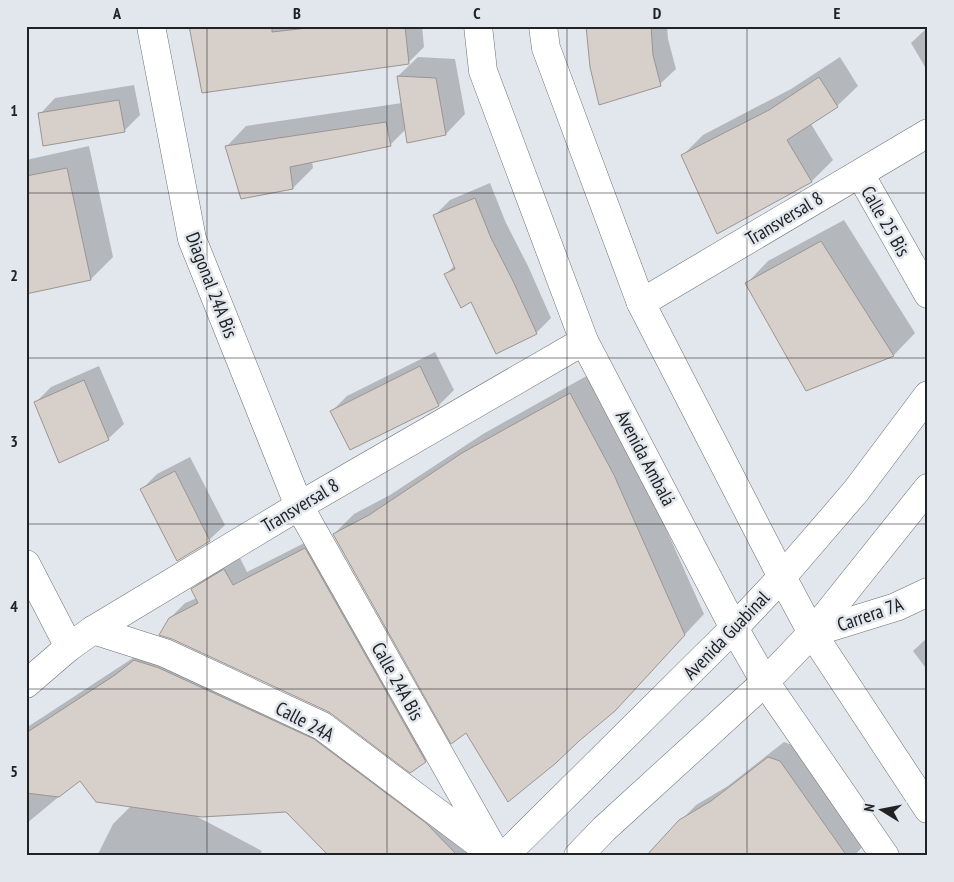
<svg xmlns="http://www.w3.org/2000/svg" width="954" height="882" font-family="'PT Sans Narrow',sans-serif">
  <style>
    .shadow { fill: #0003 }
    .building { fill: #d6cfca; stroke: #9c9591 }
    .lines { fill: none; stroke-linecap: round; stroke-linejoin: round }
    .minor-casing { stroke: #6b7176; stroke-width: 29 }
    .secondary-casing { stroke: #6b7176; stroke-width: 29 }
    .primary-casing { stroke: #6b7176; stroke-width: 29 }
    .minor { stroke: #fff; stroke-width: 28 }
    .secondary { stroke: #fff; stroke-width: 28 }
    .primary { stroke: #fff; stroke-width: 28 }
    .grid { fill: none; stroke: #202225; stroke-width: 1; stroke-opacity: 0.55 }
    .labels { text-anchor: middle; stroke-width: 5; stroke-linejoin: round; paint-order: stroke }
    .street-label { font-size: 19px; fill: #202225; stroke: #e1e7ed }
    .neatline { fill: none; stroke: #202225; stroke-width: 2 }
    .grid-label { font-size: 16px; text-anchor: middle; font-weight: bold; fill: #202225 }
  </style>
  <rect width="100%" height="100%" fill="#e1e7ed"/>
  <!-- shadow -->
  <g class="shadow">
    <path d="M 190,26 L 422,26 L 424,47 L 408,63 Z"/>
    <path d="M 588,26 L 667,26 L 668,39 L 676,69 L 660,84 Z"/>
    <path d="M 928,27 L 928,72 L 911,43 Z"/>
    <path d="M 418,57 L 455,59 L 465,114 L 446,134 L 406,129 L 390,145 L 312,161 L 313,168 L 293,188 L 226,147 L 246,126 L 402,103 L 398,76 Z"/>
    <path d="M 840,57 L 858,86 L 837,106 L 811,124 L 833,160 L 812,181 L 718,232 L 682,156 L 703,135 L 791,89 Z"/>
    <path d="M 134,85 L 140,115 L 124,131 L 40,114 L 55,98 Z"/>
    <path d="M 89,146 L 113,257 L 91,279 L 26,292 L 26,160 Z"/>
    <path d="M 490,183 L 506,223 L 528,266 L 551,318 L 536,333 L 472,301 L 446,274 L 455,265 L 435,215 L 450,200 Z"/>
    <path d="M 844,220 L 915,333 L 894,355 L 807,389 L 747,283 L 768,261 Z"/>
    <path d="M 435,352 L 454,390 L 439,405 L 350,448 L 332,411 L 347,396 Z"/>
    <path d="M 99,366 L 124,424 L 108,439 L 36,402 L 51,387 Z"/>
    <path d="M 590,374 L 633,455 L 704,614 L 634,689 L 466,732 L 334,534 L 354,514 L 390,495 L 483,434 Z"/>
    <path d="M 190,457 L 225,525 L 209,540 L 142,489 L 157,474 Z"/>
    <path d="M 320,535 L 439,746 L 425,761 L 329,711 L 170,618 L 185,603 L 197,598 L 192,590 L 207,575 L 239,556 L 247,572 Z"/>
    <path d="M 928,637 L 928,671 L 913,651 Z"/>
    <path d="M 152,643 L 331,723 L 492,856 L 331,856 L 287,810 L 194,815 L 262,851 L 259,856 L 97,856 L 113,824 L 131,806 L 80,779 L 26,824 L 26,728 L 133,658 Z"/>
    <path d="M 784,742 L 795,746 L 865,844 L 854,856 L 645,856 L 658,844 L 696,805 L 728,786 Z"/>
  </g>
  <!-- building -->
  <g class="building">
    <path d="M 189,26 L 272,26 L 272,32 L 325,26 L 405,26 L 409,64 L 202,93 Z"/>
    <path d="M 586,26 L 651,26 L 653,55 L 661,86 L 599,105 L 590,67 Z"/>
    <path d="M 397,76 L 436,78 L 446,135 L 407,143 Z"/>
    <path d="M 819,77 L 838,107 L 787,140 L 812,182 L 717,234 L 681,155 L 769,110 Z"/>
    <path d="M 119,100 L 125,132 L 43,146 L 38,113 Z"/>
    <path d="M 386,122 L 391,146 L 290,167 L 293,189 L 241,199 L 225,146 Z"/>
    <path d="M 67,168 L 91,280 L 26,294 L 26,176 Z"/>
    <path d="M 475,198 L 491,238 L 513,281 L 537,334 L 496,354 L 471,302 L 461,308 L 444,274 L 455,269 L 433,215 Z"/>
    <path d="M 821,241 L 894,356 L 806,391 L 745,283 Z"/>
    <path d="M 420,366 L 439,406 L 350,450 L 330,411 Z"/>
    <path d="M 84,380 L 109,440 L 59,463 L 34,402 Z"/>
    <path d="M 570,393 L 614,475 L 685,635 L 615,711 L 579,741 L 556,763 L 508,802 L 466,733 L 451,744 L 333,534 L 369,515 L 462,453 Z"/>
    <path d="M 175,471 L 210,541 L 177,561 L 140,489 Z"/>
    <path d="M 305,548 L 426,762 L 410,773 L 329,712 L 172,639 L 159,635 L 169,618 L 198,603 L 191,589 L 224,569 L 233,585 Z"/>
    <path d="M 134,660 L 159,668 L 314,739 L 426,823 L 458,856 L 329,856 L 286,812 L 202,817 L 96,802 L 80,781 L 59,797 L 26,793 L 26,733 L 115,675 Z"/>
    <path d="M 768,757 L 780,761 L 847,856 L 646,856 L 679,820 L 711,801 Z"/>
  </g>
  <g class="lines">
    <!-- minor casing -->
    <g class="minor-casing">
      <g id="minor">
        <path d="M 151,26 L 192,239 L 299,506 L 497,856"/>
        <path d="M 860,174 L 928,294"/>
        <path d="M 641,303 L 928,133"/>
        <path d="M 26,564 L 69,647"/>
        <path d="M 93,630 L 165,653 L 322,726 L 491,853"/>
        <path d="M 812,633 L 896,607 L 928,592"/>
        <path d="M 26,684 L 69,647 L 93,630 L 299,506 L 584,341"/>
      </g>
    </g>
    <!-- secondary casing -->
    <g class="secondary-casing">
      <g id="secondary">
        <path d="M 928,488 L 812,633 L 928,809"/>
        <path d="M 782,577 L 856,491 L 928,395"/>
        <path d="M 765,682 L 885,856"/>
      </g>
    </g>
    <!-- primary casing -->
    <g class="primary-casing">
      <g id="primary">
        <path d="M 478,26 L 483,71 L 584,341 L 734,628 L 765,682"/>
        <path d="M 543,26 L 546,48 L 641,303 L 782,577 L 812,633 L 765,682 L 604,829 L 578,856"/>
        <path d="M 504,856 L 734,628 L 782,577"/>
      </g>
    </g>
    <!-- minor -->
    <use href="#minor" class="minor"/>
    <!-- secondary -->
    <use href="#secondary" class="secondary"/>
    <!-- primary -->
    <use href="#primary" class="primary"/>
  </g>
  <!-- grid -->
  <path class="grid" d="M 207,26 L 207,856M 387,26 L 387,856M 567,26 L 567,856M 747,26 L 747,856M 26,193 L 928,193M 26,358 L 928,358M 26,524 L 928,524M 26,689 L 928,689"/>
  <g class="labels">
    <!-- street labels -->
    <g class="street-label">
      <text transform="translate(784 218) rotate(-31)" y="7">Transversal 8</text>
      <text transform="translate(886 221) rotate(60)" y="7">Calle 25 Bis</text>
      <text transform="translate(212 285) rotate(69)" y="7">Diagonal 24A Bis</text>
      <text transform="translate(646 458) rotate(62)" y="7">Avenida Ambalá</text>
      <text transform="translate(300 505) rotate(-31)" y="7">Transversal 8</text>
      <text transform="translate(870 614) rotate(-19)" y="7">Carrera 7A</text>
      <text transform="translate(726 635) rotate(-46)" y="7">Avenida Guabinal</text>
      <text transform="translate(398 681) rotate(61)" y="7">Calle 24A Bis</text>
      <text transform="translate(305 721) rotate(28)" y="7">Calle 24A</text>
    </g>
  </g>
  <!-- border -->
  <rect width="954" height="882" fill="none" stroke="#e1e7ed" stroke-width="55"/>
  <!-- north arrow -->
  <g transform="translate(882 810) rotate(280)" stroke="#e1e7ed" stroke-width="4" paint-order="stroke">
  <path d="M0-4L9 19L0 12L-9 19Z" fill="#202225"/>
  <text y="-8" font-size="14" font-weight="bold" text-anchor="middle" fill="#202225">N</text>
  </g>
  <rect x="28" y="28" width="898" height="826" class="neatline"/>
  <g class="grid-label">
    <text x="117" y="19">A</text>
    <text x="297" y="19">B</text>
    <text x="477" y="19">C</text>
    <text x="657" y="19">D</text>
    <text x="837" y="19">E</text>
    <text x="14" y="116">1</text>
    <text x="14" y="281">2</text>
    <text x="14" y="447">3</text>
    <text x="14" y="612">4</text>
    <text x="14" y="777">5</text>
  </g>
</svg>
